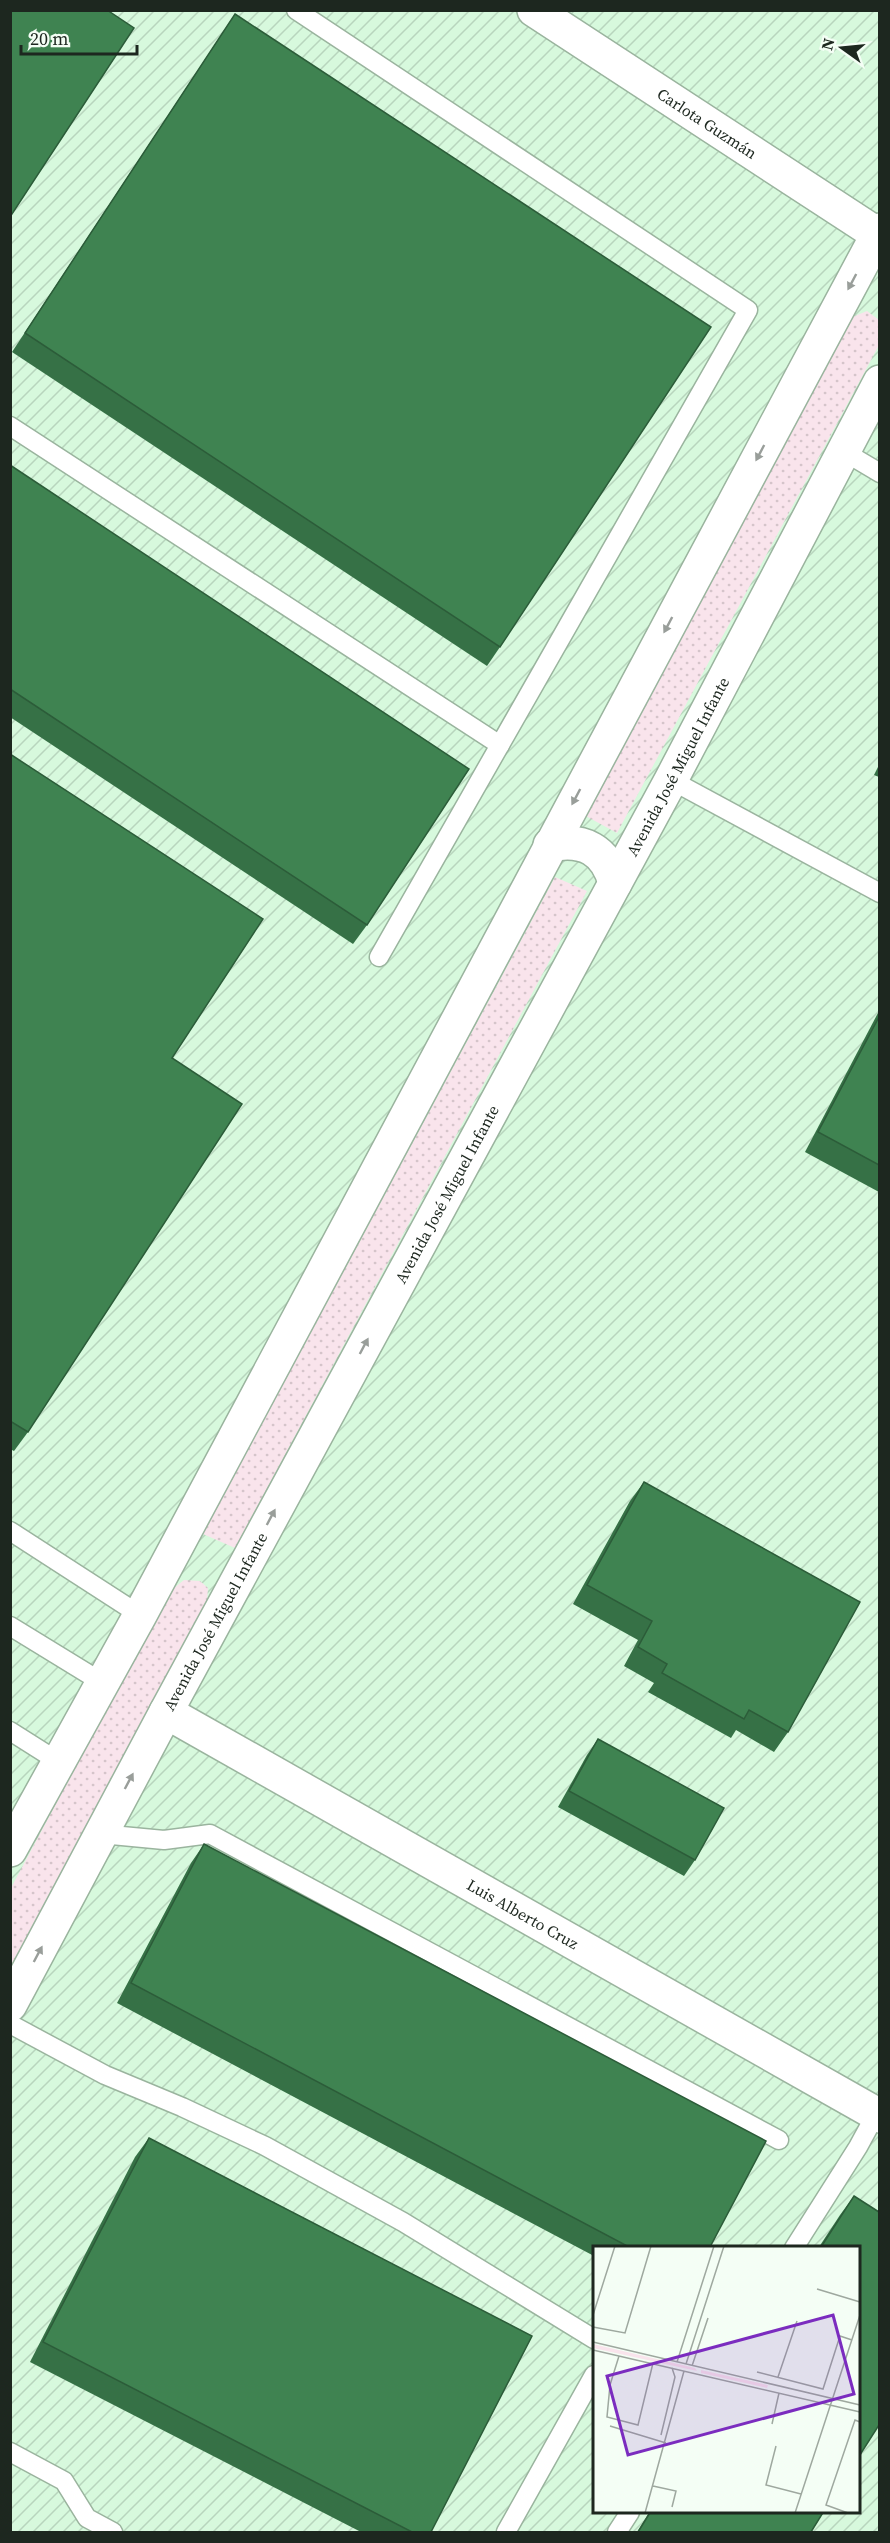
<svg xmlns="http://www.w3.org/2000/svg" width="890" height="2543" font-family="'Source Serif 4',serif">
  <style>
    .industrial { fill: url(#industrial-furrows); fill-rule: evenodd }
    .grass { fill: url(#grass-dots) }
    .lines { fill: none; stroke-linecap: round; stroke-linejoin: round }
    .service-casing { stroke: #9ab49e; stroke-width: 21 }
    .minor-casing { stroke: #9ab49e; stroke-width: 36 }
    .tertiary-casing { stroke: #9ab49e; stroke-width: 36 }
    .service { stroke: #fff; stroke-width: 18 }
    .minor { stroke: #fff; stroke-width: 33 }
    .tertiary { stroke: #fff; stroke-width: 33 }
    .wall { fill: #367146 }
    .building { fill: #3f8351; stroke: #2c5c39; stroke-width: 1.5 }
    .oneway { fill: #999e9a }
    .labels { text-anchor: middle; stroke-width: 4.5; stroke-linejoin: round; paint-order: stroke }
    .street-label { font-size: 16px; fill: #1d271f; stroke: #f4fef5 }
    .inset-road { fill: none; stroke: #9ea89f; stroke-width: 1.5 }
    .view { fill: #7b2cbf; fill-opacity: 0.15; stroke: #7b2cbf; stroke-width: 3 }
    .inset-edge { fill: none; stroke: #1d271f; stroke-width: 3 }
  </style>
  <defs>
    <pattern id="industrial-furrows" width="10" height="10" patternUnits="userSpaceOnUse" patternTransform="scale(1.5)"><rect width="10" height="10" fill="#d7f9dd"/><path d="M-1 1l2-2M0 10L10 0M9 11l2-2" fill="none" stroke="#b8d5bd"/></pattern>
    <pattern id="grass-dots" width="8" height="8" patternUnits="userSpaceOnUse" patternTransform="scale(1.5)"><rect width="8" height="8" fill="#f9e4ec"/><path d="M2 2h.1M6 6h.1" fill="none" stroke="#d5c4ca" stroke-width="1.8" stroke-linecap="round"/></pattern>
  </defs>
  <rect width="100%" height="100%" fill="#f4fef5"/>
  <!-- industrial -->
  <path class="industrial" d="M 11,11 L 879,11 L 879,2532 L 11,2532 ZM 594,2248 L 858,2248 L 858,2512 L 594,2512 Z"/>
  <!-- grass -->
  <g class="grass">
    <path d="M 867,311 L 879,320 L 879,345 L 617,833 L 584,815 L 850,318 Z"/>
    <path d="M 555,877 L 587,891 L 235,1548 L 203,1534 Z"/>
    <path d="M 184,1580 L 200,1581 L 208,1588 L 207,1600 L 11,1970 L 11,1888 L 169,1592 Z"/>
  </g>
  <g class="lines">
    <!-- service casing -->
    <g class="service-casing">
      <g id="service">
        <path d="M 296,10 L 748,310 L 379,957"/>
        <path d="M 10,426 L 500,745"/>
        <path d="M 843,451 L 880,473"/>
        <path d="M 671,780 L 880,893"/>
        <path d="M 10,1531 L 140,1615"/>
        <path d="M 10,1626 L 103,1683"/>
        <path d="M 10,1731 L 59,1762"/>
        <path d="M 101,1834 L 164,1840 L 210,1834 L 779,2140"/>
        <path d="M 10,2024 L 105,2075 L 182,2107 L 265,2146 L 403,2222 L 594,2339"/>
        <path d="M 794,2248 L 858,2147 L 876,2114"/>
        <path d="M 10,2452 L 64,2481 L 87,2518 L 113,2532"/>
        <path d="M 506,2532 L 594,2375"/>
        <path d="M 617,2532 L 630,2512"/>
      </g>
    </g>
    <!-- minor casing -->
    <g class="minor-casing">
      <g id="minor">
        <path id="s1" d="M 534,10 L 880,236"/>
        <path id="s2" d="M 166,1712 L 880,2116"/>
      </g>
    </g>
    <!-- tertiary casing -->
    <g class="tertiary-casing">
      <g id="tertiary">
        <path d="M 550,845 C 584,838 606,850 615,883"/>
        <path d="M 10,1850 L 140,1615 L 880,230"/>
        <path id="s3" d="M 10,2005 L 166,1712 L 671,780 L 880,382"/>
      </g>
    </g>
    <!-- service -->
    <use href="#service" class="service"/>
    <!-- minor -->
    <use href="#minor" class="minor"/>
    <!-- tertiary -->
    <use href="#tertiary" class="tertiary"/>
  </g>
  <!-- wall -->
  <g class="wall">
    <path d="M 235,14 L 500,647 L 487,666 L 12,352 Z"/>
    <path d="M 10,465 L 367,925 L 353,944 L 10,717 Z"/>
    <path d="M 10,754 L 172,1058 L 28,1432 L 14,1451 L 10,1449 Z"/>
    <path d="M 879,765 L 879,777 L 874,775 Z"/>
    <path d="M 879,1011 L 879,1192 L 805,1152 Z"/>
    <path d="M 644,1482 L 788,1732 L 774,1752 L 736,1730 L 731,1738 L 648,1692 L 654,1683 L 624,1666 L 638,1640 L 573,1604 L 630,1501 Z"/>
    <path d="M 598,1739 L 695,1860 L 684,1876 L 558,1807 L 587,1755 Z"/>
    <path d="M 204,1844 L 710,2247 L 594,2247 L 594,2256 L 117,2003 L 191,1863 Z"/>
    <path d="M 149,2138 L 431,2532 L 361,2532 L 30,2362 L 135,2157 Z"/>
    <path d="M 854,2196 L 858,2247 L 819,2247 L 840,2215 Z"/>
    <path d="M 650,2511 L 824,2511 L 811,2532 L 637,2532 Z"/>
  </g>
  <!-- building -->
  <g class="building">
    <path d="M 10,10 L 107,10 L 134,28 L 10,217 Z"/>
    <path d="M 235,14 L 711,327 L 500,647 L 25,333 Z"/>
    <path d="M 10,465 L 469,769 L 367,925 L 10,689 Z"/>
    <path d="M 10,754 L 263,919 L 172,1058 L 242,1104 L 28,1432 L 10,1421 Z"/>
    <path d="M 879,1017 L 879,1165 L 818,1132 Z"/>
    <path d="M 644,1482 L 860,1602 L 788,1732 L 749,1710 L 744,1719 L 662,1673 L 667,1664 L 638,1647 L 652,1621 L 587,1585 Z"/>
    <path d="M 598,1739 L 724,1808 L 695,1860 L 569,1791 Z"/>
    <path d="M 204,1844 L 766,2141 L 710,2247 L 629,2247 L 131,1983 Z"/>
    <path d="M 149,2138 L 532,2336 L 431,2532 L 412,2532 L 43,2342 Z"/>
    <path d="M 854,2196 L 879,2212 L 879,2425 L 858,2458 L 858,2247 L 821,2247 Z"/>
    <path d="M 651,2511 L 824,2511 L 811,2532 L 638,2532 Z"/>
  </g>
  <!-- one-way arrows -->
  <defs><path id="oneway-solid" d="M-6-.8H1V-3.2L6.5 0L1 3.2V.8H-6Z" transform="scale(1.5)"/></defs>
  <g class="oneway">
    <use href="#oneway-solid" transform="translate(852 282) rotate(118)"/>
    <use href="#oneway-solid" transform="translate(760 453) rotate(118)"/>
    <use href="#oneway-solid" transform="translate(668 625) rotate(118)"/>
    <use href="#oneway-solid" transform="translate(576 797) rotate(118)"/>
    <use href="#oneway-solid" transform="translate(364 1346) rotate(-62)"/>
    <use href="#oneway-solid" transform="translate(271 1517) rotate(-62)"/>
    <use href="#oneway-solid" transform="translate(129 1781) rotate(-62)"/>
    <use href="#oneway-solid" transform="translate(38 1954) rotate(-62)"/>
  </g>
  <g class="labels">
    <!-- street labels -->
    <g class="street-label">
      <text dy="6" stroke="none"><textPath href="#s1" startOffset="207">Carlota Guzmán</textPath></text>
      <text dy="6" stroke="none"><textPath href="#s3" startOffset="1407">Avenida José Miguel Infante</textPath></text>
      <text dy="6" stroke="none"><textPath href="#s3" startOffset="921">Avenida José Miguel Infante</textPath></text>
      <text dy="6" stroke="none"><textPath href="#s3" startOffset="435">Avenida José Miguel Infante</textPath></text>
      <text dy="6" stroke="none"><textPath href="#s2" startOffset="410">Luis Alberto Cruz</textPath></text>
    </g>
  </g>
  <!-- overview -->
  <g transform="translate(593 2246)">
    <rect width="267" height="267" fill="#f4fef5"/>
    <path d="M 0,98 L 102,122 L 104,125 L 0,102 ZM 108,124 L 175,139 L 174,142 L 108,127 Z" fill="#f9e4ec"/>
    <path class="inset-road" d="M 224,43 L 267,56M 0,69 L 22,0M 0,81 L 32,87 L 58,0M 0,96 L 267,159M 0,104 L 267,166M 26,110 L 17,139 L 14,171 L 45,179 L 60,117M 84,116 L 121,0M 93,118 L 131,0M 99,120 L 115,72M 164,126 L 230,143 L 247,90 L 259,94M 185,131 L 204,75M 179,178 L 186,147M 17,180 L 73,197M 68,189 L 82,131 L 79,122M 183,200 L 173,239 L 208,248M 60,240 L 83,245 L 79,261M 52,267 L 91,125M 202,267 L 267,69M 255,267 L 233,259 L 262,174 L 267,176"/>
    <path class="view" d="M 240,69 L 261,148 L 35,209 L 14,130 Z"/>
    <rect width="267" height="267" class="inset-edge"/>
  </g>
  <!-- border -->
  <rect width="890" height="2543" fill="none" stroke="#1d271f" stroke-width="24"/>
  <!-- north arrow -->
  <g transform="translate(842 48) rotate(285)" stroke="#f4fef5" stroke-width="4.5" paint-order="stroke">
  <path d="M0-4.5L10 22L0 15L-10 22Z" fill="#1d271f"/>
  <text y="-9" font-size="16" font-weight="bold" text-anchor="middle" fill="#1d271f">N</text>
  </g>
  <!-- scale -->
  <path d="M21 45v9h116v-9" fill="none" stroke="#1d271f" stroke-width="3"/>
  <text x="30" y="45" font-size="18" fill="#1d271f" stroke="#f4fef5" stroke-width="4.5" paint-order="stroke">20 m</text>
</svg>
